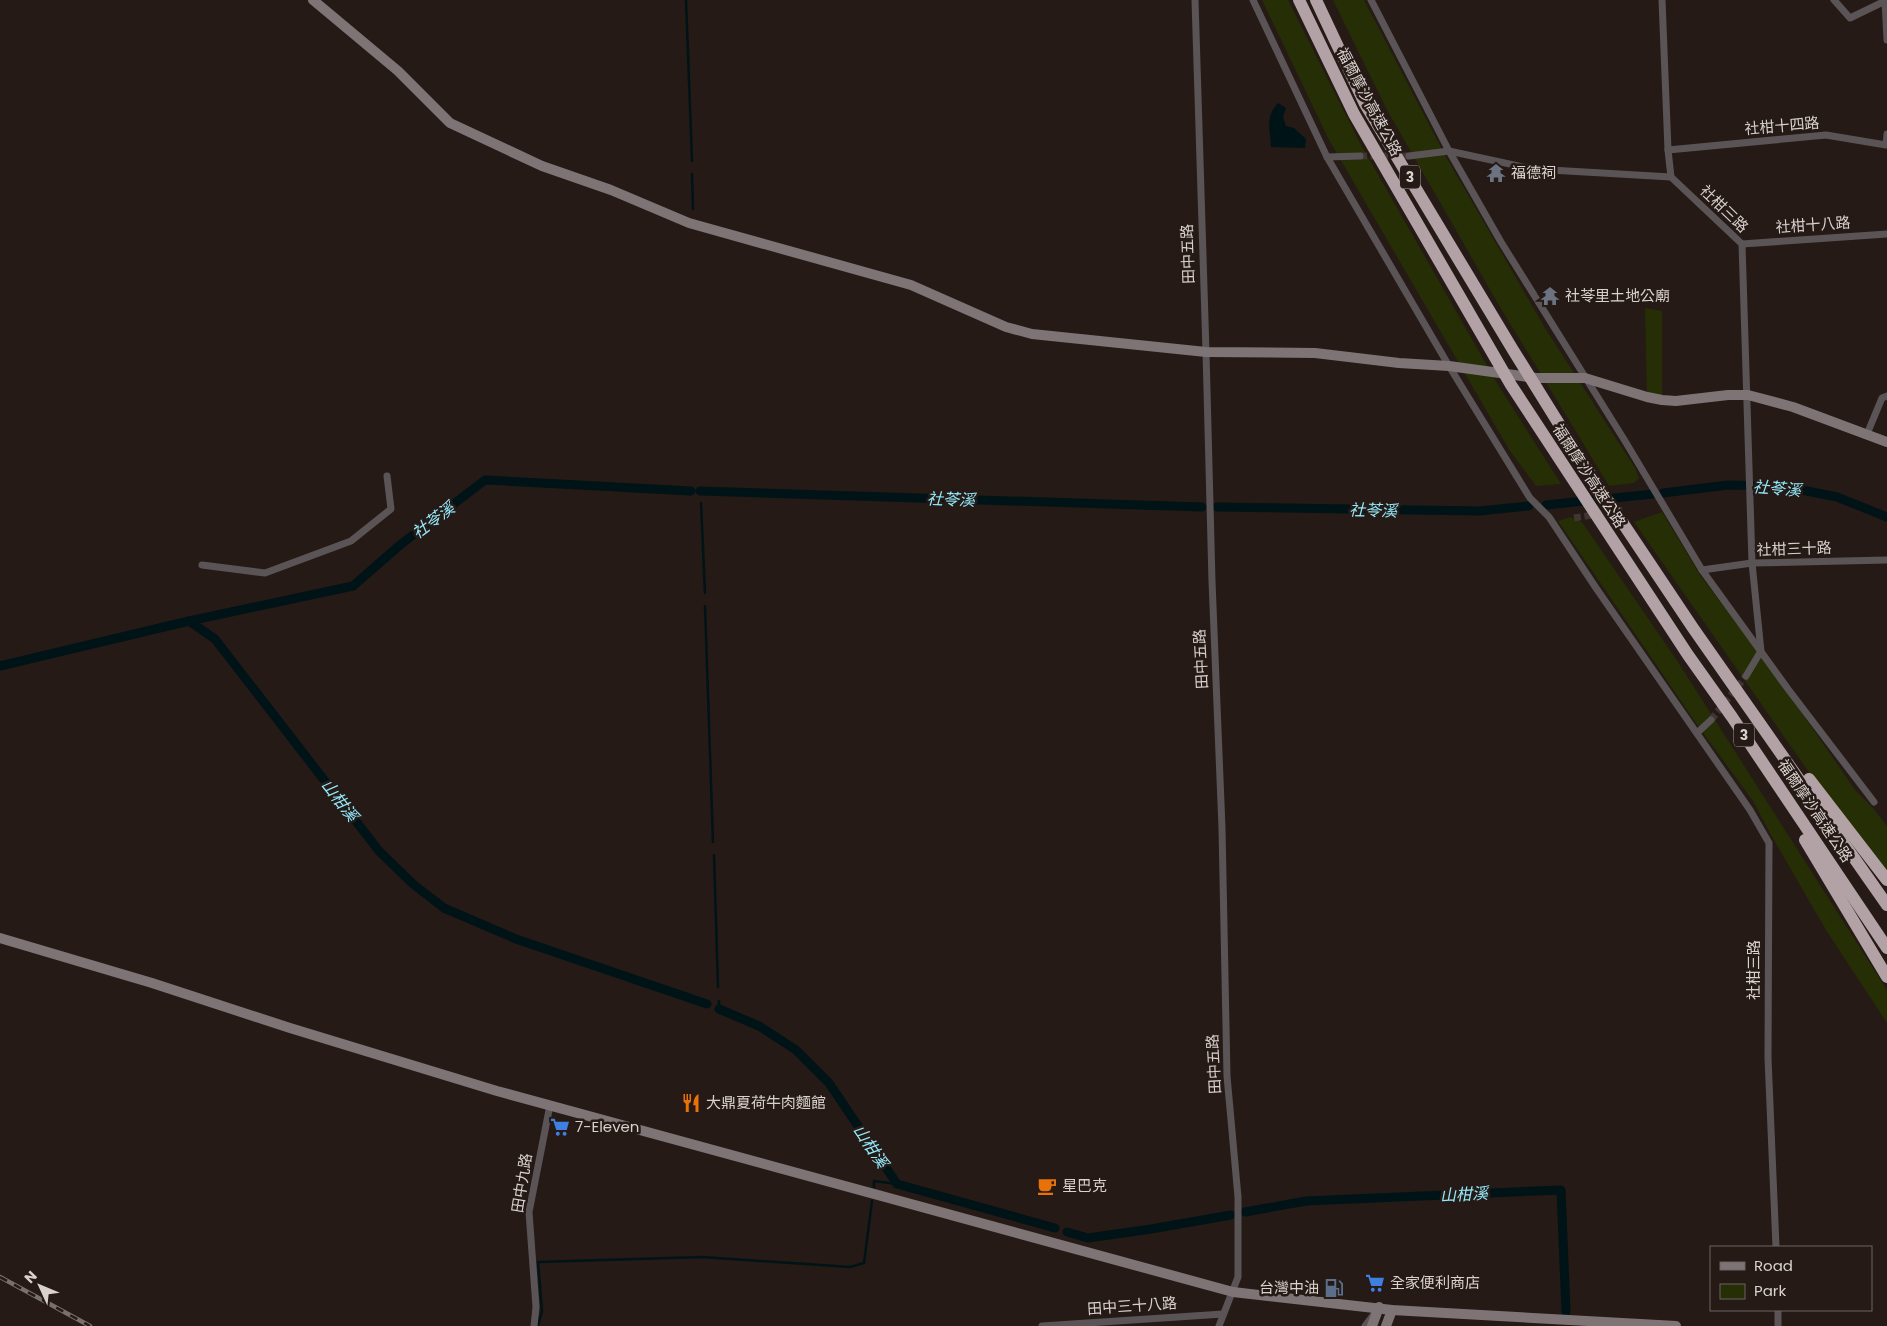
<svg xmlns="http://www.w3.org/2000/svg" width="1887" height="1326" font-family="Poppins,'Noto Sans TC',sans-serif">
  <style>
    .green { fill: #252e04 }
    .water { fill: #001317 }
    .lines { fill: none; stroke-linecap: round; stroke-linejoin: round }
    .stream { stroke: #001317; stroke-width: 2.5 }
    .canal { stroke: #001317; stroke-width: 9 }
    .street-tunnel { stroke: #403532; stroke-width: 7; stroke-dasharray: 7 3.5; stroke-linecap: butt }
    .street { stroke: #5b5456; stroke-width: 7 }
    .secondary { stroke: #7e7476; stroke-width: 10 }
    .highway { stroke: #b2a2a6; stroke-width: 12 }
    .rail-casing { stroke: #79706c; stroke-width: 4.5 }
    .rail { stroke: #251a16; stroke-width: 2.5; stroke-dasharray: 8; stroke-linecap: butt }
    .labels { text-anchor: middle; stroke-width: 5; stroke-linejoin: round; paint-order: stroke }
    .shield { fill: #251a16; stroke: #a39a97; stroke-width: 1 }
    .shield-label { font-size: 14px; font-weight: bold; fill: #d9d1ce }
    .street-label { font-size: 15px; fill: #d9d1ce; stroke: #251a16 }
    .poi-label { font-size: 15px; fill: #d9d1ce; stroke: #251a16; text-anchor: start }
    .water-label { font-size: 16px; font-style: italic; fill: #94ebfd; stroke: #251a16 }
  </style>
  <rect width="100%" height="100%" fill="#251a16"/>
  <!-- green -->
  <g class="green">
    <path d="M 1262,0 L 1288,0 L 1360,143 L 1497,383 L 1561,484 L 1536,486 L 1510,451 L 1329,140 Z"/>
    <path d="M 1333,0 L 1364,0 L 1445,155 L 1545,328 L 1635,468 L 1639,478 L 1634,483 L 1609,486 L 1497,302 L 1387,110 Z"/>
    <path d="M 1645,308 L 1662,311 L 1662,400 L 1647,397 Z"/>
    <path d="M 1662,512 L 1700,575 L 1765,660 L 1856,791 L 1873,808 L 1887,826 L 1887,879 L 1862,848 L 1634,522 Z"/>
    <path d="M 1570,517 L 1582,522 L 1678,662 L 1887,990 L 1887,1023 L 1826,930 L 1771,835 L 1753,801 L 1698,726 L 1558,521 Z"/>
  </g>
  <!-- water -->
  <path class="water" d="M 1278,103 L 1286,108 L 1283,117 L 1286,126 L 1294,128 L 1306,139 L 1305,148 L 1271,147 C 1270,129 1265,117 1278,103 Z"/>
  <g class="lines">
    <!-- stream -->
    <g class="stream">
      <path d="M 686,0 L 692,161"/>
      <path d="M 692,174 L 693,209"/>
      <path d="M 701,491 L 701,492"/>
      <path d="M 701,503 L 705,593"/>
      <path d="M 705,606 L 713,842"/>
      <path d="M 714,855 L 718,987"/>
      <path d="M 719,1001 L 719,1009"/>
      <path d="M 874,1187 L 874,1181 L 897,1184"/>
      <path d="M 538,1326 L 542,1311 L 538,1262 L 702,1257 L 850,1267 L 864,1263 L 872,1201"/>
    </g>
    <!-- canal -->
    <g class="canal">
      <path d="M 700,491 L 1202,507"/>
      <path d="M 1663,493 L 1728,485 L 1782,486 L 1837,497 L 1887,517"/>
      <path d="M 1546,505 L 1653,494"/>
      <path d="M 1217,507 L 1479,511 L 1529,506"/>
      <path d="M 189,621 L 215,639 L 379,851 L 413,884 L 444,908 L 516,939 L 707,1004"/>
      <path d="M 0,666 L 189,621 L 353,586 L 400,545 L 485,480 L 691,491"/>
      <path d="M 719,1009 L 759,1026 L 796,1050 L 829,1083 L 897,1184 L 1055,1228"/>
      <path d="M 1245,1212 L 1306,1201 L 1561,1190 L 1566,1312"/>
      <path d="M 1067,1232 L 1088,1238 L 1151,1229 L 1231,1215"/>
    </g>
    <!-- street-tunnel -->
    <g class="street-tunnel">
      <path d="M 1360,156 L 1409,156"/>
      <path d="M 1574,518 L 1625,510"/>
      <path d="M 1711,720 L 1746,676"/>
    </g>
    <!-- street -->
    <g class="street">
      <path d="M 1195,0 L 1206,352 L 1212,581 L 1222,828 L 1227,1076 L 1238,1197 L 1238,1277 L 1219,1326"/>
      <path d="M 1253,0 L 1327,157 L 1449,366 L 1530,498 L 1549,517 L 1596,588 L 1750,810 L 1769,843 L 1768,1058 L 1776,1247"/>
      <path d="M 1371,0 L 1449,151 L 1501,242 L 1625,441 L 1702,570 L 1788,689 L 1874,802"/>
      <path d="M 1662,0 L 1668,150 L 1671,177 L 1742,244 L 1752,563 L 1761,651 L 1746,676"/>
      <path d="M 1834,0 L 1850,18 L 1885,1"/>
      <path d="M 1885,0 L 1887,40"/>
      <path d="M 1668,150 L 1826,135 L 1886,145 L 1887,134"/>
      <path d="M 1409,156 L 1449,151 L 1533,169 L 1671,177"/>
      <path d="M 1327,157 L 1360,156"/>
      <path d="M 1742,244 L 1887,234"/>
      <path d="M 1867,434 L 1882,398 L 1887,396"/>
      <path d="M 202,565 L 265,573 L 351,541 L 391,509 L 387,476"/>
      <path d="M 1702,570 L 1752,563 L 1887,560"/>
      <path d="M 1697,733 L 1711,720"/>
      <path d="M 1778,1310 L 1778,1326"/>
      <path d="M 534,1326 L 536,1307 L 529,1212 L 550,1105"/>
      <path d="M 1042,1326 L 1223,1314"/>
      <path d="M 1365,1326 L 1374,1314"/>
    </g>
    <!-- secondary -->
    <g class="secondary">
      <path d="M 313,0 L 398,71 L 450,123 L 542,166 L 611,190 L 689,223 L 911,285 L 1006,327 L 1032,334 L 1206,352 L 1315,353 L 1399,363 L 1449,366 L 1536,378 L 1585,378 L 1647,397 L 1662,400 L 1676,401 L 1728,395 L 1748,395 L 1793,407 L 1887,442"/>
      <path d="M 0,938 L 152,983 L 290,1028 L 497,1091 L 1233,1292 L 1392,1310 L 1676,1326"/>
      <path d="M 1372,1326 L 1379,1307"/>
      <path d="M 1386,1326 L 1392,1310"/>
    </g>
    <!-- highway -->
    <g class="highway">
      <path d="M 1299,0 L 1354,114 L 1511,385 L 1688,655 L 1732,717 L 1887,948"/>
      <path d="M 1316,0 L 1365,104 L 1513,350 L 1592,477 L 1693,628 L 1887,905"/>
      <path d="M 1809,779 L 1887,880"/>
      <path d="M 1805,840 L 1887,977"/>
    </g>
    <!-- rail casing -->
    <g class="rail-casing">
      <path id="rail" d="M 0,1277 L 90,1326"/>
    </g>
    <!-- rail -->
    <use href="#rail" class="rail"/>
  </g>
  <!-- icons -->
  <defs>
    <g id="temple-bare" transform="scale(1.5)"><path d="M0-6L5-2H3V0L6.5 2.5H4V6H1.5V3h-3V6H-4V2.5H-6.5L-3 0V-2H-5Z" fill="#6b7280" stroke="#251a16" stroke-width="2.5" paint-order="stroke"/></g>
    <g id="restaurant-bare" transform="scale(1.5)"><path d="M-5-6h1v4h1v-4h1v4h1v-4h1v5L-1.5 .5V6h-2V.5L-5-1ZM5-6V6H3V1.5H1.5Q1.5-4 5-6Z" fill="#e8710a" stroke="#251a16" stroke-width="2.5" paint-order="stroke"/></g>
    <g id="supermarket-bare" transform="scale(1.5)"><path d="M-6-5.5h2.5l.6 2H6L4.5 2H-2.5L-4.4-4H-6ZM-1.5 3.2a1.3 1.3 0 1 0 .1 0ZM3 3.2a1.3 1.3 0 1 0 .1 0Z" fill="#3f7fe0" stroke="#251a16" stroke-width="2.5" paint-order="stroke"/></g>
    <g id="cafe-bare" transform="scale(1.5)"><path d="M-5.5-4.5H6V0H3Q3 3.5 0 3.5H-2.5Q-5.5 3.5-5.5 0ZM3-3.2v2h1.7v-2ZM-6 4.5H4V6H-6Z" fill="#e8710a" stroke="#251a16" stroke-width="2.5" paint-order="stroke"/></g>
    <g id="fuel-bare" transform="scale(1.5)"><path d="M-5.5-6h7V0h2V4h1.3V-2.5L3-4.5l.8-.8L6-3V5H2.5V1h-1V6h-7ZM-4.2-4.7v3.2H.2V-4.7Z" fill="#5c6f8a" stroke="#251a16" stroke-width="2.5" paint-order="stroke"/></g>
  </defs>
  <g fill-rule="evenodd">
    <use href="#temple-bare" x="1496" y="173"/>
    <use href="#temple-bare" x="1550" y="296"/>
    <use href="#restaurant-bare" x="691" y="1103"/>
    <use href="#supermarket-bare" x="560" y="1127"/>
    <use href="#cafe-bare" x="1047" y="1186"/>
    <use href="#supermarket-bare" x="1375" y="1283"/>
    <use href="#fuel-bare" x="1334" y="1288"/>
  </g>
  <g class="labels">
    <!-- shield labels -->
    <g class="shield">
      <rect x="1400" y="165.5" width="20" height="23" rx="4"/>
      <rect x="1734" y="723.5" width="20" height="23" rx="4"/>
    </g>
    <g class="shield-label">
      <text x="1410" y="182">3</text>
      <text x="1744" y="740">3</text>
    </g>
    <!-- street labels -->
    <g class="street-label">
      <text transform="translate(1369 102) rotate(62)" y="5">福爾摩沙高速公路</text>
      <text transform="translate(1782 126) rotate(-5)" y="5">社柑十四路</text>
      <text transform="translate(1724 209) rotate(44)" y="5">社柑三路</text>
      <text transform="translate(1813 225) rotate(-4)" y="5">社柑十八路</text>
      <text transform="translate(1188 254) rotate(-92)" y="5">田中五路</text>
      <text transform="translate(1589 476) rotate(57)" y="5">福爾摩沙高速公路</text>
      <text transform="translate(1794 549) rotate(-2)" y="5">社柑三十路</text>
      <text transform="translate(1201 659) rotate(-93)" y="5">田中五路</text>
      <text transform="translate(1815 811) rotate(56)" y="5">福爾摩沙高速公路</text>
      <text transform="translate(1754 970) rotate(-90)" y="5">社柑三路</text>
      <text transform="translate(1214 1064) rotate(-93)" y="5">田中五路</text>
      <text transform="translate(522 1183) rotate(-81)" y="5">田中九路</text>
      <text transform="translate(1132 1306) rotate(-4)" y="5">田中三十八路</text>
    </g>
    <!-- poi labels -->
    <g class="poi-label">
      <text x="1511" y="178">福德祠</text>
      <text x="1565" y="301">社苓里土地公廟</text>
      <text x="706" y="1108">大鼎夏荷牛肉麵館</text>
      <text x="575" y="1132">7-Eleven</text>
      <text x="1062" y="1191">星巴克</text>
      <text x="1390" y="1288">全家便利商店</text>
      <text x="1319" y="1293" text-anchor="end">台灣中油</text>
    </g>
    <!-- water labels -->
    <g class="water-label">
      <text transform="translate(1777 488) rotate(5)" y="6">社苓溪</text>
      <text transform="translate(951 499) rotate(2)" y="6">社苓溪</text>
      <text transform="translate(1373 510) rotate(1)" y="6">社苓溪</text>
      <text transform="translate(433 520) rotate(-37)" y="6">社苓溪</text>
      <text transform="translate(340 800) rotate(52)" y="6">山柑溪</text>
      <text transform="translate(871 1146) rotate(56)" y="6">山柑溪</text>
      <text transform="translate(1464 1194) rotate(-3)" y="6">山柑溪</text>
    </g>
  </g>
  <!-- legend -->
  <rect x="1710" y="1246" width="162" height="65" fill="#251a16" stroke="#6d6360"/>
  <rect x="1720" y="1262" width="25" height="8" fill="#7e7476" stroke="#6d6360"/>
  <text x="1754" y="1271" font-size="15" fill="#d9d1ce">Road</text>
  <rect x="1720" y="1284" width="25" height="15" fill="#252e04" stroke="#6d6360"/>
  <text x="1754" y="1296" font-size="15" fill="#d9d1ce">Park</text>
  <!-- north arrow -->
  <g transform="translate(40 1286) rotate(314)" stroke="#251a16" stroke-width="4" paint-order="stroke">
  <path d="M0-4L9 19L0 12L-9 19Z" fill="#d9d1ce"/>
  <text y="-8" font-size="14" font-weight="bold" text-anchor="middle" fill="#d9d1ce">N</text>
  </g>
</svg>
